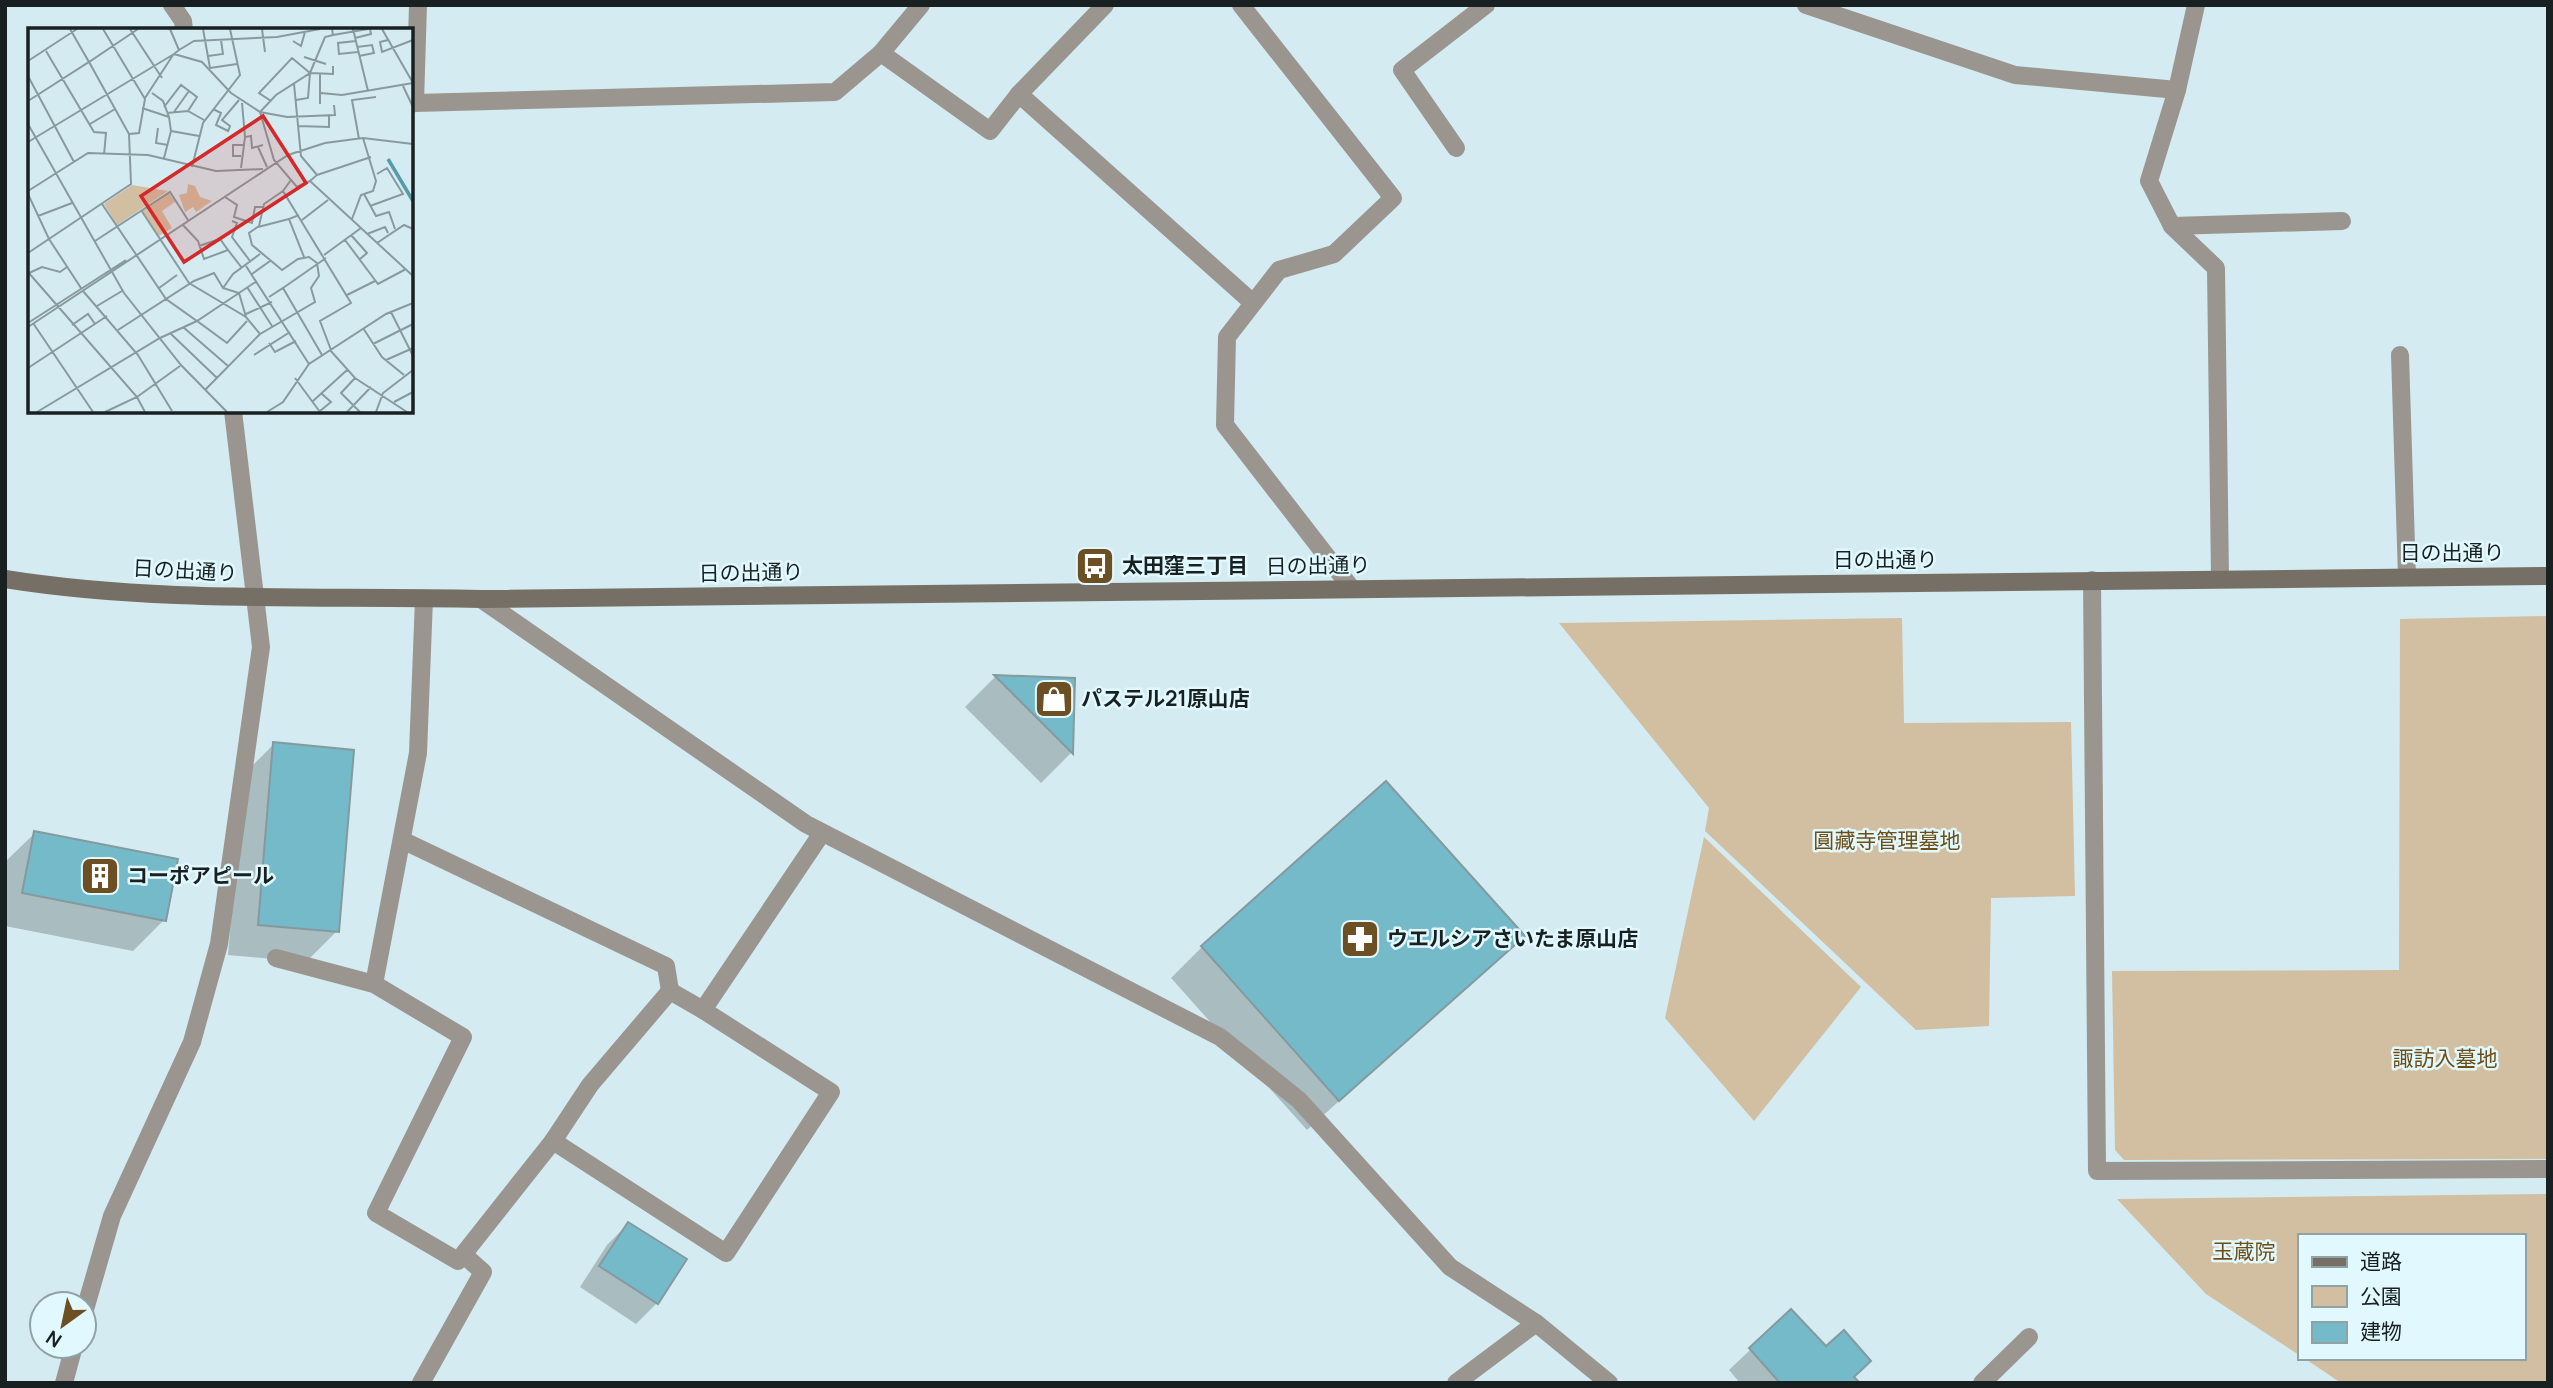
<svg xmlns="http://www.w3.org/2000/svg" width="2553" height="1388" font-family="Manrope,'Noto Sans JP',sans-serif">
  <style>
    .green { fill: #d2bea0 }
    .shadow { fill: #0003 }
    .building { fill: #75bac9; stroke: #849a9f; stroke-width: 2 }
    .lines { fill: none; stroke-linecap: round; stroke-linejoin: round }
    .street { stroke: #9a968f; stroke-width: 18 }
    .secondary { stroke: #766f65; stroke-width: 18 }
    .labels { text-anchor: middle; stroke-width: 5; stroke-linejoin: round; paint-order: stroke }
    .street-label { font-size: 21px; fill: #182022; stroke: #e1f9fe }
    .poi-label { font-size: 21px; font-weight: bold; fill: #182022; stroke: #e1f9fe; text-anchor: start }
    .park-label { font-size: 21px; fill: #6e4e16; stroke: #e1f9fe }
    .inset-river { fill: none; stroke: #569baa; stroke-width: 3.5 }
    .inset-road { fill: none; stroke: #899a9e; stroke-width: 2 }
    .view { fill: #d62828; fill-opacity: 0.15; stroke: #d62828; stroke-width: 3.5 }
    .inset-edge { fill: none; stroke: #182022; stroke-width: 3.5 }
  </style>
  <rect width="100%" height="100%" fill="#d4ebf1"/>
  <!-- green -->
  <g class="green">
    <path d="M 2548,616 L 2548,1159 L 2124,1160 L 2115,1150 L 2112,971 L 2399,970 L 2400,619 Z"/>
    <path d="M 1902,618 L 1904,723 L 2071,722 L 2075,896 L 1991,898 L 1989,1026 L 1916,1030 L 1705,831 L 1709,808 L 1559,623 Z"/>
    <path d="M 1704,837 L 1861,987 L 1754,1121 L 1665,1018 Z"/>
    <path d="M 2548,1194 L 2548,1383 L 2341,1383 L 2304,1358 L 2523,1358 L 2523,1236 L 2299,1236 L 2299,1355 L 2206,1294 L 2117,1199 Z"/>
  </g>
  <!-- shadow -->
  <g class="shadow">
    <path d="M 995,677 L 1073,680 L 1071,753 L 1041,783 L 965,707 Z"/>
    <path d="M 274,744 L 337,931 L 306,962 L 228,955 L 243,775 Z"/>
    <path d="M 35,833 L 164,920 L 133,951 L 5,926 L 5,862 Z"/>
    <path d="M 1522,936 L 1307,1130 L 1171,978 L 1202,947 Z"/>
    <path d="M 628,1224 L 657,1303 L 636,1324 L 580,1287 L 607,1245 Z"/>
    <path d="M 1791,1311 L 1848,1383 L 1740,1383 L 1729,1370 Z"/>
  </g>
  <!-- building -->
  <g class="building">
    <path d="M 994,675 L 1075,678 L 1073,754 Z"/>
    <path d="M 273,742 L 354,750 L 339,932 L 258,925 Z"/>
    <path d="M 1386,781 L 1525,936 L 1339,1101 L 1201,946 Z"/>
    <path d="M 34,831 L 178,859 L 166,921 L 22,893 Z"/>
    <path d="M 628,1222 L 687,1259 L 658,1304 L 599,1266 Z"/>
    <path d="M 1791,1309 L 1826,1346 L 1844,1330 L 1871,1361 L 1854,1377 L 1860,1383 L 1780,1383 L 1749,1348 Z"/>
  </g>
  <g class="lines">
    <!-- street -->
    <g class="street">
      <path d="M 172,5 L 183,21 L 184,30"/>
      <path d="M 1241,5 L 1393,198 L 1334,254 L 1279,270 L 1227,337 L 1225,425 L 1352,589"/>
      <path d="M 1806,5 L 2015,75 L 2177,90"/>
      <path d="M 2196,5 L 2177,90 L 2149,181 L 2172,226 L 2216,268 L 2220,578"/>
      <path d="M 881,53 L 990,131 L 1019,94 L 1105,5"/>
      <path d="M 1019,94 L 1253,303"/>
      <path d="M 415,103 L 835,92 L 881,53 L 921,5"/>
      <path d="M 411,104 L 415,103 L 418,5"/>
      <path d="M 1456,148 L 1402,70 L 1486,5"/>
      <path d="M 2172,226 L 2342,221"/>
      <path d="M 2400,355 L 2407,577"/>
      <path d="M 2092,580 L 2097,1171 L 2548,1169"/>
      <path d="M 481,599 L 806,824 L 1220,1037 L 1299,1100 L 1450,1267 L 1536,1323 L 1609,1383"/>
      <path d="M 402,840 L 666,966 L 670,991"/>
      <path d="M 276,958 L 374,984 L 463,1037 L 376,1213 L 458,1261 L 553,1141 L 590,1085 L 670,991 L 703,1010 L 822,833"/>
      <path d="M 374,984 L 418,753 L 424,599"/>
      <path d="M 553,1141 L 726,1253 L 831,1092 L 703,1010"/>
      <path d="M 84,1313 L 112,1216 L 192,1042 L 219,944 L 261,647 L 233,411"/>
      <path d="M 64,1383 L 74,1346"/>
      <path d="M 421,1383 L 483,1272 L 465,1256"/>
      <path d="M 1456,1383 L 1536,1323"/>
      <path d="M 1982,1383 L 2029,1337"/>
    </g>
    <!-- secondary -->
    <path class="secondary" d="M 5,579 C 162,604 323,595 481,599 L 2548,576"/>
  </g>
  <!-- icons -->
  <defs>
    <g id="bus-square" transform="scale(2.0125)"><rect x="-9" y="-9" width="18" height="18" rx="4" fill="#6c5023" stroke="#e1f9fe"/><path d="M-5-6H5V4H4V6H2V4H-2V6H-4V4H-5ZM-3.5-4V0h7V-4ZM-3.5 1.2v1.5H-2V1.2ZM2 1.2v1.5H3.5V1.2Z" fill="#fff"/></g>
    <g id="shop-square" transform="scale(2.0125)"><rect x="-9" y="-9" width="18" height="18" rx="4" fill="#6c5023" stroke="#e1f9fe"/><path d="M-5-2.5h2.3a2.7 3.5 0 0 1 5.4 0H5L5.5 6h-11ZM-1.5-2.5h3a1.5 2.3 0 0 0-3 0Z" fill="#fff"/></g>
    <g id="building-square" transform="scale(2.0125)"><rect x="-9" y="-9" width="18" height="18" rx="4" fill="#6c5023" stroke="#e1f9fe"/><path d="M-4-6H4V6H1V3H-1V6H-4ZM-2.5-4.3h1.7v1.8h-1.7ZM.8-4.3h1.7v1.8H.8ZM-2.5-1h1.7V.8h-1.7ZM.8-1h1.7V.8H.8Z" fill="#fff"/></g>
    <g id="pharmacy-square" transform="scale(2.0125)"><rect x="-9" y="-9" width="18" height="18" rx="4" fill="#6c5023" stroke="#e1f9fe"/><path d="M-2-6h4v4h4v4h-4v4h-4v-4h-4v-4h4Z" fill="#fff"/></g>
  </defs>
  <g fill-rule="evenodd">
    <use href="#bus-square" x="1095" y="566"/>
    <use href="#shop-square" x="1054" y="699"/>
    <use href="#building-square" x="100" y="876"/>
    <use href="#pharmacy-square" x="1360" y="939"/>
  </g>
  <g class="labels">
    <!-- street labels -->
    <g class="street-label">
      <text x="2452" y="560">日の出通り</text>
      <text x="1885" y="567">日の出通り</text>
      <text transform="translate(1318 566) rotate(-1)" y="7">日の出通り</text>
      <text transform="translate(185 571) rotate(3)" y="7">日の出通り</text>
      <text transform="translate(751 573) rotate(-1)" y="7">日の出通り</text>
    </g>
    <!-- poi labels -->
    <g class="poi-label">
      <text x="1122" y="573">太田窪三丁目</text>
      <text x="1081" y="706">パステル21原山店</text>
      <text x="127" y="883">コーポアピール</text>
      <text x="1387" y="946">ウエルシアさいたま原山店</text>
    </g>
    <!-- park labels -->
    <g class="park-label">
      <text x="1887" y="848">圓藏寺管理墓地</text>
      <text x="2445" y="1066">諏訪入墓地</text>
      <text x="2244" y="1259">玉蔵院</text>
    </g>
  </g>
  <!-- overview -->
  <g transform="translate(28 28)">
    <rect width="385" height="385" fill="#d4ebf1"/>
    <path d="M 160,156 L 167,158 L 172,169 L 184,173 L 168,184 L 165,179 L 157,184 L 151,167 L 159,165 ZM 104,157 L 140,163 L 89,197 L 76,176 ZM 141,165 L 147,174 L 134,183 L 144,200 L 131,208 L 114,183 Z" fill="#d2bea0"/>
    <path class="inset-river" d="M 360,131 L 385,173"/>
    <path class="inset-road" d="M 42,1 L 61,34 L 110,1M 75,1 L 117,71 L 111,105 L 101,106M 102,1 L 134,50M 142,1 L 151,22 L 146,26 L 174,34 L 203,65 L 232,84 L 259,89 L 307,87 L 306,77M 175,1 L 182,40M 234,1 L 237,24M 325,1 L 340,63M 354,1 L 385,55M 305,7 L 340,1M 327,10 L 343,6 L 342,1M 360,12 L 352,14 L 354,24 L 385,12M 265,13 L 273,18 L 277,4M 328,13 L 310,15 L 311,26 L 330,24M 329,19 L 344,17 L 346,25 L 331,28M 151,22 L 166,13 L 249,9 L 292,1M 18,23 L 66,104 L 78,105 L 76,127M 180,28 L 195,26 L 193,12M 276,29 L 298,36M 0,33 L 49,1M 182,40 L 209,36M 282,45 L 305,46 L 305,38M 292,45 L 292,76M 0,48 L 46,134M 266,56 L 273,128 L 289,147 L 282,153 L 385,248M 375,58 L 385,79M 124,65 L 135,73 L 141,89 L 143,103 L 136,130M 293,65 L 314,67 L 385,55M 117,70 L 145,27M 0,73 L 61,34 L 101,106 L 103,156 L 0,225M 243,73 L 231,65 L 264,30 L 282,45 L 280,70 L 268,72M 214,75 L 217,109M 136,79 L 153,57 L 169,69 L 160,83M 114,80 L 141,89M 185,81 L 193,85 L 188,97 L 200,103 L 202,98 L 194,92 L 211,72M 146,84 L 161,63M 139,85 L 160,83 L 176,92M 0,96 L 96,265 L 153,337 L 199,384M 62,96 L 87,81M 270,98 L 301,99 L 301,88M 130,100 L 128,115 L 140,117M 143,103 L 171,108M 331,111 L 324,72 L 348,69M 0,114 L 146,26M 230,119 L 239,139M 213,128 L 205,128 L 205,117 L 216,117M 164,139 L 175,95 L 212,47 L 202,1M 213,140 L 217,109 L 223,108 L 224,120 L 235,117M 289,147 L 343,129M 263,152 L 255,163 L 323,275 L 292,293 L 303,322M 282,153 L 269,159 L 246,132 L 232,84 L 248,67 L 282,45 L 297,9 L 305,7 L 304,1M 0,163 L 60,125 L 120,127 L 188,143 L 235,141M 0,166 L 21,211 L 53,260M 336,166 L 348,188 L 361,184 L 367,201M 197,169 L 209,177 L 206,189 L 224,195 L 227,179 L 235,179M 74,176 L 138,271 L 169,293 L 229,253M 342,178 L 375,166 L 359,140 L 349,146M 113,182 L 161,255 L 218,289 L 232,306 L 287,274 L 283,260 L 291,248 L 289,235 L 281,229 L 270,231 L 254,242 L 224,217 L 221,205 L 231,198 L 236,176 L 255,163M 271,187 L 261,191 L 276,229M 10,188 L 44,175M 324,191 L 333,167 L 345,163 L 348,153 L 335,110M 274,192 L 300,172M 204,193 L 209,195 L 204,209 L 222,233M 154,196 L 170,213 L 176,231 L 200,222 L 214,240M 230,199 L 261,191M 339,206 L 357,199 L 360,205M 323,207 L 339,225 L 332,231M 317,212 L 350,256 L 378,241M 67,213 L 142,164 L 160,192M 349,215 L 376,197 L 385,201M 171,218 L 192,211 L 200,222M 296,227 L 333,200M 218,238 L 281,336M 0,244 L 109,369 L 117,384M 1,245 L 14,239 L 32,244 L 39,239M 224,246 L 242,233M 219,259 L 244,298M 131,260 L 149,247M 195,260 L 211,265 L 218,289M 255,260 L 298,230M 55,263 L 110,327 L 144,383M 319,267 L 347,253M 241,269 L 255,260 L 294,327M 69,278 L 94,263M 363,284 L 385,328M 218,286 L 244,274M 0,295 L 98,232M 5,295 L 65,384M 44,297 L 60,286 L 67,296M 0,299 L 260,127 L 297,115 L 335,110 L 385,116M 155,299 L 200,338M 335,300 L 354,329 L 376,347M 90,302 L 166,253 L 186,245 L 195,260 L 205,246 L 232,226M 142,305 L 189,350M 241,315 L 247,324 L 268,313M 345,316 L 385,296M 302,322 L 327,350 L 379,384M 226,327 L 262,304M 358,332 L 385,320M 0,340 L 79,288M 267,350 L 292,384M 327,350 L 313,365 L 332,384M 177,362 L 232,306M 285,373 L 319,342M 366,374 L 385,364M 292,383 L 303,374 L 294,366M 9,384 L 132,310 L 169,293 L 199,315 L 219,293M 77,384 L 109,369 L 152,338M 239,384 L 255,374 L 281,336 L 358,286 L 385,275M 319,384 L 343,359M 348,384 L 355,365 L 385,342"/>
    <path class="view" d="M 235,88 L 278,155 L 156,234 L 113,168 Z"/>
    <rect width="385" height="385" class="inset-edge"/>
  </g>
  <!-- border -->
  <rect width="2553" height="1388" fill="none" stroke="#182022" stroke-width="14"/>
  <!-- legend -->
  <rect x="2298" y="1234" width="228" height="126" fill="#e1f9fe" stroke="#91a2a6" stroke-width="2"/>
  <rect x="2312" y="1257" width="35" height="10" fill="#766f65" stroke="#91a2a6" stroke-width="2"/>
  <text x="2360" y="1269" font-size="21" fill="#182022">道路</text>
  <rect x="2312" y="1286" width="35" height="21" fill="#d2bea0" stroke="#91a2a6" stroke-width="2"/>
  <text x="2360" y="1304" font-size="21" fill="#182022">公園</text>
  <rect x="2312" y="1322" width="35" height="21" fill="#75bac9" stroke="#91a2a6" stroke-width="2"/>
  <text x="2360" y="1339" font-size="21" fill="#182022">建物</text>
  <!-- north arrow -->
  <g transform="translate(63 1325) rotate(213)"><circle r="33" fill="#e1f9fe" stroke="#91a2a6" stroke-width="2"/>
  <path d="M0-5L12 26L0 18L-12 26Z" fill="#6c5023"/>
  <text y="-10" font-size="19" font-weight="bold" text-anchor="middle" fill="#182022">N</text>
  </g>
</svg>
